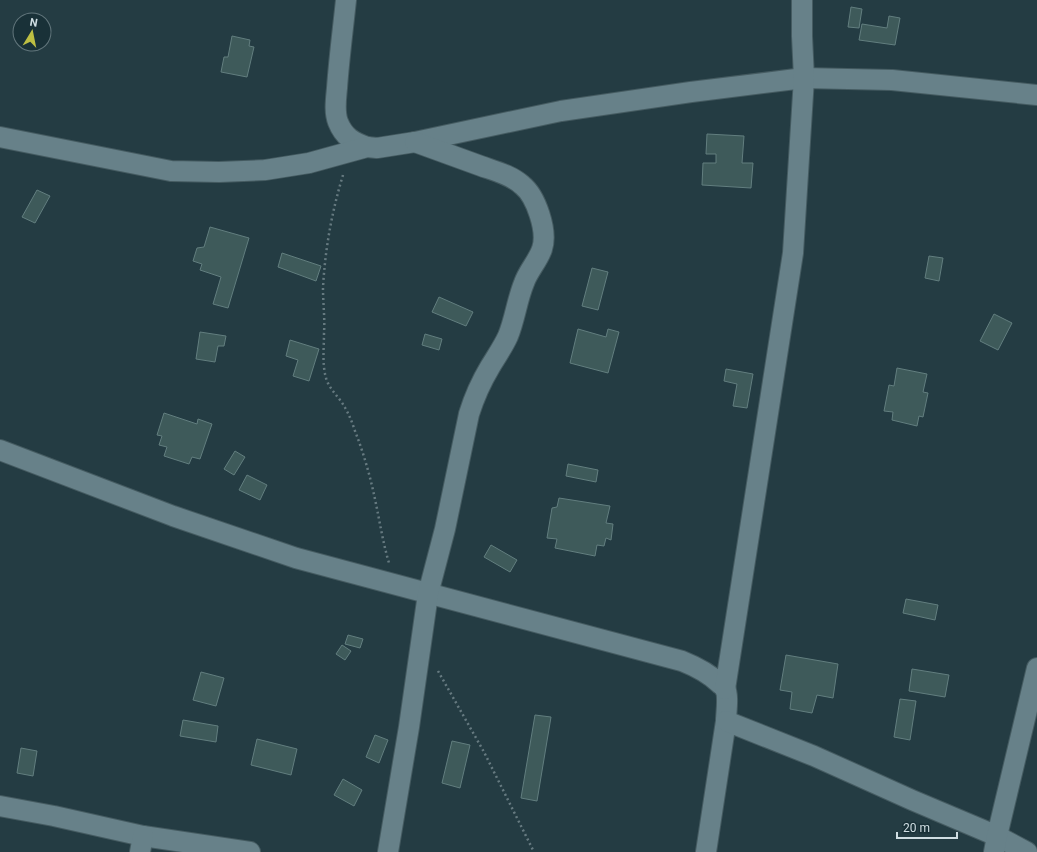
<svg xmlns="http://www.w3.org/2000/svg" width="1037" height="852" font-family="Roboto,sans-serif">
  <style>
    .building { fill: #3e5a5a; stroke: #627e7f }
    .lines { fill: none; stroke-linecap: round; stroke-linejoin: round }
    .street-casing { stroke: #455b61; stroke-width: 22 }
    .path { stroke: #667a80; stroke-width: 2.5; stroke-dasharray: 2 3; stroke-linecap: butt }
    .street { stroke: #678189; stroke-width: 20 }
  </style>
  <rect width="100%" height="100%" fill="#243c43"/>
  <!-- building -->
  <g class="building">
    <path d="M 851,7 L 862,9 L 859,28 L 848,27 Z"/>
    <path d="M 889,16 L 900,18 L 895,45 L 859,40 L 862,24 L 887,28 Z"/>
    <path d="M 232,36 L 250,40 L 249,46 L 254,47 L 247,77 L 221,72 L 224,57 L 228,57 Z"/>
    <path d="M 707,134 L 744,136 L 742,163 L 753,163 L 751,188 L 702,185 L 703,163 L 716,163 L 716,154 L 706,154 Z"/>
    <path d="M 37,190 L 50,196 L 35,223 L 22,217 Z"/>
    <path d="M 210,227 L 249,238 L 228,308 L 213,304 L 221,277 L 200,270 L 202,264 L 193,261 L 197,248 L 204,247 Z"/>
    <path d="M 282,253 L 321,266 L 316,281 L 278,267 Z"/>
    <path d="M 929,256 L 943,258 L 939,281 L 925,278 Z"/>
    <path d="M 592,268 L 608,272 L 598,310 L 582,306 Z"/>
    <path d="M 439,297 L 473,312 L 466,326 L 432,312 Z"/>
    <path d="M 994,314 L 1012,323 L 998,350 L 980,341 Z"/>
    <path d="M 578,329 L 606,337 L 608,329 L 619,332 L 608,373 L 570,363 Z"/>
    <path d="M 200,332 L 226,336 L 224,346 L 218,346 L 215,362 L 196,359 Z"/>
    <path d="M 425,334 L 442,339 L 439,350 L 422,345 Z"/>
    <path d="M 290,340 L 319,349 L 309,381 L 293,376 L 298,360 L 286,356 Z"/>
    <path d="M 897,368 L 927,374 L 923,392 L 928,393 L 923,417 L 919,416 L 917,426 L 892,420 L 893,412 L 884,411 L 889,385 L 894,386 Z"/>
    <path d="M 726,369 L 753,374 L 747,408 L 733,406 L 737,384 L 724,381 Z"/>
    <path d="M 164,413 L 197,424 L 198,419 L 212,424 L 200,459 L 192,457 L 189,464 L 164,456 L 167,447 L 159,445 L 162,436 L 157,435 Z"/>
    <path d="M 235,451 L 245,457 L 234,475 L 224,469 Z"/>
    <path d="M 568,464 L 598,470 L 596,482 L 566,476 Z"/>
    <path d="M 247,475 L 267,485 L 260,500 L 239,490 Z"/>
    <path d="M 559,498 L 610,506 L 606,523 L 613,524 L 611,540 L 606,538 L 604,546 L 597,545 L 595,556 L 555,548 L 557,539 L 547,538 L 552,508 L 557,507 Z"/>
    <path d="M 491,545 L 517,560 L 510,572 L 484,557 Z"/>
    <path d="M 906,599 L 938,605 L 935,620 L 903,613 Z"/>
    <path d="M 348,635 L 363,639 L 360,648 L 345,644 Z"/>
    <path d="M 342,645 L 351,651 L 345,660 L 336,654 Z"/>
    <path d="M 786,655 L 838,664 L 833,698 L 817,695 L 812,713 L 790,709 L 792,692 L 780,690 Z"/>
    <path d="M 912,669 L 949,675 L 945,697 L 909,691 Z"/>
    <path d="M 201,672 L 224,678 L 216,706 L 193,700 Z"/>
    <path d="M 900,699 L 916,701 L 910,740 L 894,737 Z"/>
    <path d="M 535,715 L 551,717 L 537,801 L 521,798 Z"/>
    <path d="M 183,720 L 218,726 L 216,742 L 180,736 Z"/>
    <path d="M 375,735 L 388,740 L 379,763 L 366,757 Z"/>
    <path d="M 257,739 L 297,749 L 291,775 L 251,765 Z"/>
    <path d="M 452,741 L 470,745 L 460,788 L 442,783 Z"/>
    <path d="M 21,748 L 37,751 L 33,776 L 17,773 Z"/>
    <path d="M 343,779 L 362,790 L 354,806 L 334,795 Z"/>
  </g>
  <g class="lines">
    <!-- street casing -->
    <g class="street-casing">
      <g id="street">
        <path d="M 346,0 C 343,29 339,59 337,88 C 336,99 334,112 338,122 C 344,137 353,142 367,147"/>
        <path d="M 0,137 L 171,171 L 219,172 L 265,170 L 309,163 L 367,147 L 377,148 L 415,142 L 561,111 L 691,92 L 804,78 L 892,80 L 1037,95"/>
        <path d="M 0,450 L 173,516 L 296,558 L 682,661 C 697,667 709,673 720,684 C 722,685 724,687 725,688 C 729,696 726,713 726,721 L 706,852"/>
        <path d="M 725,689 L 793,253 L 804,78 L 802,36 L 802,0"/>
        <path d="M 726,721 L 814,756 L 912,800 L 997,836 L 1027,852"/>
        <path d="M 0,806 L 54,816 L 143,836 L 250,852"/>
        <path d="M 140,852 L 143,836"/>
        <path d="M 388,852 L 409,727 L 428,594 L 445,529 L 469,414 C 474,398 481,382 490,367 C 496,357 503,347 508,336 C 515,319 517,300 524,283 C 528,271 538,261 542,249 C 548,231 536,196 522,185 C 511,175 495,171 481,166 C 459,158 437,150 415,142"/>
        <path d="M 994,852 L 997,836 L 1037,668"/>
      </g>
    </g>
    <!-- path -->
    <g class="path">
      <path d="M 343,175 C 332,211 325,249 323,288 C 323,303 325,318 324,333 C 324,348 322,364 326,378 C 329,389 339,397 344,406 C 349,414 352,422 355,431 C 364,454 371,479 376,504 C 380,523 383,543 389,563"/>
      <path d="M 438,671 L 484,752 L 534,852"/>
    </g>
    <!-- street -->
    <use href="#street" class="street"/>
  </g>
  <!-- north arrow -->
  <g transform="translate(32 32) rotate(10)"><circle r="19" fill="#193138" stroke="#62767c"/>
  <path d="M0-3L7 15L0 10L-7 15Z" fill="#bdbf43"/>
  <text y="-6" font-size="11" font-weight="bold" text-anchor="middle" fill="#d0dee3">N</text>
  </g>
  <!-- scale -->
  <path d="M897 832v6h60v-6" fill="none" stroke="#d0dee3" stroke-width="2"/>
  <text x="903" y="832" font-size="12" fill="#d0dee3" stroke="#193138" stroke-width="3" paint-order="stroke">20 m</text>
</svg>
